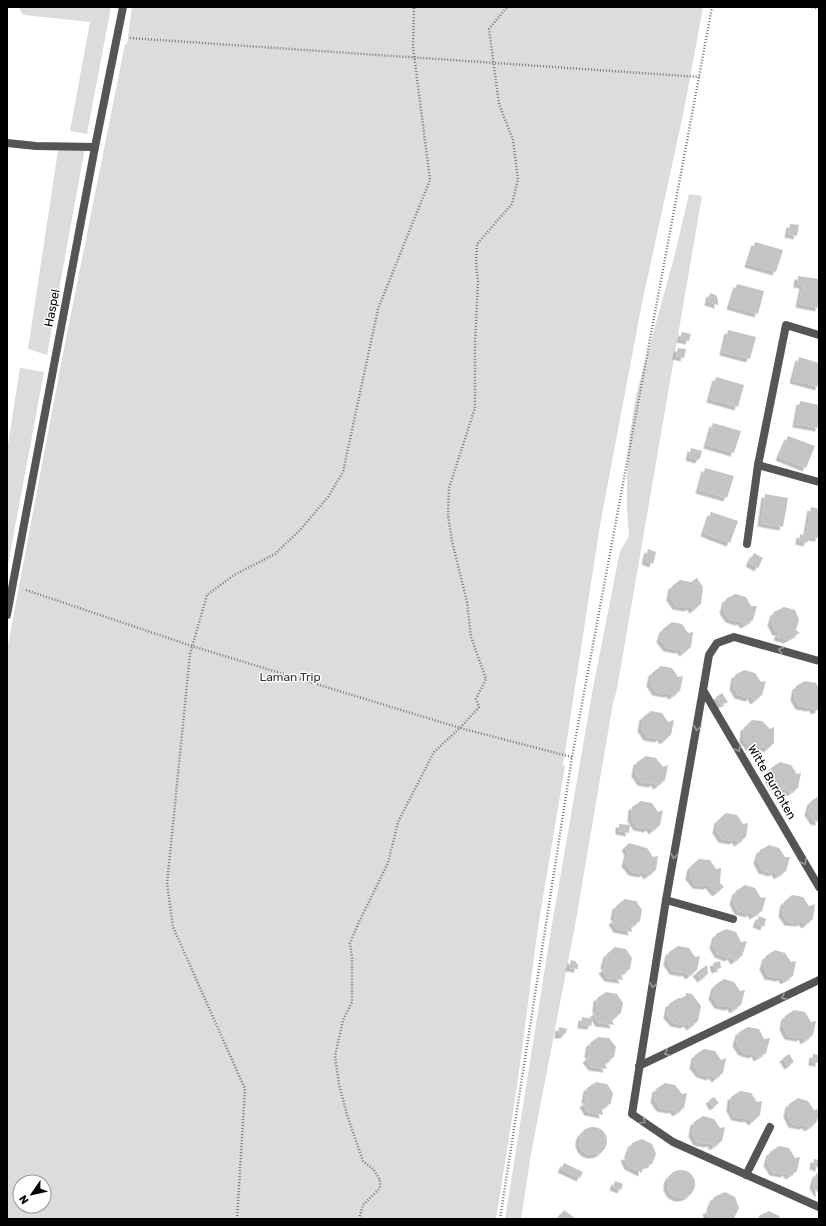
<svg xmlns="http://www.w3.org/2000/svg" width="826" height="1226" font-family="Rubik,sans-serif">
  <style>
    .green { fill: #dcdcdc; fill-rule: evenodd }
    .building { fill: #c4c4c4; filter: url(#shadow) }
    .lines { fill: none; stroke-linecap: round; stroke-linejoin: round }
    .path { stroke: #777; stroke-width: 2.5; stroke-dasharray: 1 2; stroke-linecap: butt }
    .service { stroke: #555; stroke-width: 8 }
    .minor { stroke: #555; stroke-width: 8 }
    .oneway { stroke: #999 }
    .labels { text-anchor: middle; stroke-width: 3; stroke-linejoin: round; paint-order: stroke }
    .street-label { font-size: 12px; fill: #000; stroke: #fff }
    .park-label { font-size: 12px; fill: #333; stroke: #fff }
  </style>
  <defs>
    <filter id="shadow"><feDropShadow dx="-3.5" dy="3.5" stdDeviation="0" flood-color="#0004"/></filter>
  </defs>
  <rect width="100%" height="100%" fill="#fff"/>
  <!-- green -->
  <g class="green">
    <path d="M 19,7 L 111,7 L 87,134 L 70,131 L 90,22 L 24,15 L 21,12 Z"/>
    <path d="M 132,7 L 703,7 L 684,110 L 642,303 L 600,525 L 563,765 L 565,766 L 538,927 L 517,1087 L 496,1219 L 7,1219 L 7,650 L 61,364 L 125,44 L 127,44 ZM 20,1182 L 44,1182 L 44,1206 L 20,1206 Z"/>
    <path d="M 59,144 L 85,148 L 47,355 L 28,349 Z"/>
    <path d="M 689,194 L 702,196 L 617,689 L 613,703 L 576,920 L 531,1154 L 521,1219 L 505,1219 L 551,930 L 593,688 L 620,551 L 629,536 L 627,510 L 627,467 L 630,433 L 636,395 L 674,258 Z"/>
    <path d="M 20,368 L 44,372 L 7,570 L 7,451 Z"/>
  </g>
  <!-- building -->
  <g class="building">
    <path d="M 790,224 L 799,225 L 797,236 L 788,234 Z"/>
    <path d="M 755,242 L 783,250 L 776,272 L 748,264 Z"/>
    <path d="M 798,276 L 819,279 L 819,308 L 799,304 L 803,285 L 797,284 Z"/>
    <path d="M 737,284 L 764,291 L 758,314 L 730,306 Z"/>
    <path d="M 710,293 L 716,295 L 718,300 L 718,305 L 708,302 Z"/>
    <path d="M 728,330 L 756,337 L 750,359 L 723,352 Z"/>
    <path d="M 682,332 L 691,334 L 689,341 L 680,339 Z"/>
    <path d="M 678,348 L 686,349 L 684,358 L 676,356 Z"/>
    <path d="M 799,357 L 819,363 L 819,387 L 793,380 Z"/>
    <path d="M 716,377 L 744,385 L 738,407 L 710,399 Z"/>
    <path d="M 800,401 L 819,405 L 819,428 L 796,424 Z"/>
    <path d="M 713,423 L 741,431 L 734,453 L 707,445 Z"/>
    <path d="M 788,436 L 815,446 L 806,468 L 779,457 Z"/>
    <path d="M 691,448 L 702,451 L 700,458 L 698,460 L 689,457 Z"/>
    <path d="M 705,468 L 734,476 L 727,498 L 699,490 Z"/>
    <path d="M 765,494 L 788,498 L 783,527 L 761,523 Z"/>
    <path d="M 811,507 L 819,509 L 819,538 L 809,537 L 807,543 L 799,541 L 800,534 L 806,536 Z"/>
    <path d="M 711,512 L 738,521 L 730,543 L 704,533 Z"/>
    <path d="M 648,549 L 656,552 L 653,564 L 645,561 Z"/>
    <path d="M 754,553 L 763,558 L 758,568 L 749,563 Z"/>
    <path d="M 697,578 L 703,587 L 701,604 L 693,610 L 690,606 L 688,608 L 676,606 L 670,597 L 672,586 L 680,580 L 691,582 Z"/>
    <path d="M 735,594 L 746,597 L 751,606 L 757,606 L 753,620 L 744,625 L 741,621 L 739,622 L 729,619 L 723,610 L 726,599 Z"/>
    <path d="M 784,607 L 795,610 L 799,620 L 796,630 L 800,633 L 787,640 L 777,637 L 779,632 L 776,632 L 771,622 L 774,612 Z"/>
    <path d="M 672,622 L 682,624 L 688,633 L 693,632 L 691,647 L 683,653 L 680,649 L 678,650 L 667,648 L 660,639 L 663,629 Z"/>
    <path d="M 661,666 L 672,668 L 678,677 L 683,676 L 680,691 L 672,696 L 669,693 L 667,694 L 656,692 L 650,683 L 652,673 Z"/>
    <path d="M 744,670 L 755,673 L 761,682 L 766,681 L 762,695 L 754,701 L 751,696 L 749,698 L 738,695 L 733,686 L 735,675 Z"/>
    <path d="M 805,681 L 816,683 L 819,689 L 819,709 L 815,711 L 812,707 L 810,708 L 799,706 L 794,697 L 796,686 Z"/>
    <path d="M 722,693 L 728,702 L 721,705 L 716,697 Z"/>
    <path d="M 651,711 L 662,713 L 668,722 L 674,720 L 671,735 L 663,741 L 661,737 L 658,739 L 647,737 L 641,728 L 643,717 Z"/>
    <path d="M 752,720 L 762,721 L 770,729 L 774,727 L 774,743 L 767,749 L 763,746 L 761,748 L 750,747 L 743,739 L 744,728 Z"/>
    <path d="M 646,756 L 656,758 L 663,767 L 668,765 L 665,780 L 657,786 L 654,782 L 652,784 L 641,782 L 635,773 L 637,762 Z"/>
    <path d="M 780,762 L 791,765 L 797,774 L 801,773 L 798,788 L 790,793 L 787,789 L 785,790 L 774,787 L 768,778 L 771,768 Z"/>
    <path d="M 819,796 L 819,822 L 814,821 L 808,812 L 811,801 Z"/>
    <path d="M 641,801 L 652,803 L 658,812 L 663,810 L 660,825 L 652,831 L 650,827 L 647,829 L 637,827 L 631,818 L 632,807 Z"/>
    <path d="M 726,813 L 737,815 L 743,824 L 748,823 L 746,837 L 738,843 L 735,839 L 733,841 L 722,839 L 716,830 L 718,820 Z"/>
    <path d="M 619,824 L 630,825 L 629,833 L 619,831 Z"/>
    <path d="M 629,843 L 647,848 L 653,857 L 658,856 L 656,870 L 647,876 L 645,872 L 642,874 L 632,872 L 625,863 L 628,852 L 625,847 Z"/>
    <path d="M 769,845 L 779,848 L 785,857 L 790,857 L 786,871 L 777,876 L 775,871 L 772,873 L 762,870 L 757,860 L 760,850 Z"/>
    <path d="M 699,859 L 710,860 L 716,869 L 721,868 L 720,883 L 724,887 L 716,893 L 709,885 L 706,886 L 696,885 L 689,876 L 691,866 Z"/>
    <path d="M 745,885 L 755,888 L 761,898 L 766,897 L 762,911 L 753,916 L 751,912 L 749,914 L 738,911 L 733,901 L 736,891 Z"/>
    <path d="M 792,895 L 803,897 L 809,906 L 815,904 L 813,919 L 805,925 L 802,921 L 800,923 L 788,922 L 782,913 L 784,902 Z"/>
    <path d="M 625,899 L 636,901 L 642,910 L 640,921 L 631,927 L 632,932 L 617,929 L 612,921 L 616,919 L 614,916 L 616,906 Z"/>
    <path d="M 759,916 L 766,919 L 764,927 L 756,924 Z"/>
    <path d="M 726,929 L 736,932 L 741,942 L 747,941 L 742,956 L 734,961 L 731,956 L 728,958 L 718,954 L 713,945 L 716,934 Z"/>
    <path d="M 678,946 L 689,948 L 695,957 L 700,956 L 697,970 L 689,976 L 686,972 L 684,973 L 673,971 L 667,962 L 669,952 Z"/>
    <path d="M 615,947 L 626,949 L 632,958 L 630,969 L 621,975 L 623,980 L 608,978 L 602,970 L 606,967 L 604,965 L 607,954 Z"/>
    <path d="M 775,950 L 785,953 L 791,962 L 796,961 L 793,976 L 784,981 L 782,977 L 779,978 L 768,976 L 763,966 L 766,956 Z"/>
    <path d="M 571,960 L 575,961 L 578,965 L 578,969 L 569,968 Z"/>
    <path d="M 720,961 L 721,968 L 715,970 L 713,963 Z"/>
    <path d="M 707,965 L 708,974 L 701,979 L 696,973 Z"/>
    <path d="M 724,979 L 734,982 L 740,991 L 745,990 L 741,1005 L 733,1010 L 731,1006 L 728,1007 L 718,1005 L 712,996 L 715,985 Z"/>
    <path d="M 606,992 L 617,994 L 623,1003 L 621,1013 L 612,1020 L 614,1025 L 599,1023 L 593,1014 L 597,1011 L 596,1009 L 597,998 Z"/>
    <path d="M 686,993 L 692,994 L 701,1006 L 698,1021 L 690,1027 L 687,1023 L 684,1025 L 674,1023 L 667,1015 L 669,1004 L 678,998 L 685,998 Z"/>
    <path d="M 794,1010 L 805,1012 L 811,1022 L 816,1021 L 813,1035 L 804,1041 L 802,1036 L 800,1038 L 788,1036 L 783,1026 L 785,1016 Z"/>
    <path d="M 582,1017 L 593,1019 L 591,1026 L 581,1025 Z"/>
    <path d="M 559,1027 L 567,1029 L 566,1033 L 563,1035 L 558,1035 Z"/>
    <path d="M 748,1027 L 759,1029 L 764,1039 L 770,1038 L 766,1053 L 757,1058 L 755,1053 L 752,1055 L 742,1052 L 736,1043 L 739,1032 Z"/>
    <path d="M 598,1037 L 609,1038 L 616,1047 L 614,1057 L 605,1064 L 607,1069 L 592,1067 L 586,1059 L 590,1056 L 588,1054 L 590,1043 Z"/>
    <path d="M 704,1049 L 715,1051 L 721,1060 L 726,1058 L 723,1073 L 715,1079 L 712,1075 L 710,1077 L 700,1074 L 693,1065 L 695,1055 Z"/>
    <path d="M 789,1054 L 794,1062 L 788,1066 L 783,1058 Z"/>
    <path d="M 813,1054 L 819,1055 L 819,1063 L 812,1062 Z"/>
    <path d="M 596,1082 L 607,1084 L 613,1093 L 611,1103 L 602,1109 L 603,1115 L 588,1112 L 583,1104 L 587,1101 L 585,1099 L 587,1088 Z"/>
    <path d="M 665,1083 L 675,1085 L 682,1094 L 687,1093 L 684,1108 L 676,1113 L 673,1109 L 671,1110 L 660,1108 L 654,1099 L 656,1089 Z"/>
    <path d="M 740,1091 L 751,1093 L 757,1102 L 762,1101 L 760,1115 L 752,1122 L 748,1118 L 746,1119 L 735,1117 L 730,1108 L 731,1097 Z"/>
    <path d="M 714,1097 L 719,1103 L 713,1107 L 709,1100 Z"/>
    <path d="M 798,1098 L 808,1101 L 814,1110 L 819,1109 L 819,1118 L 818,1117 L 816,1123 L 808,1128 L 805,1125 L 802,1126 L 792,1124 L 787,1114 L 789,1104 Z"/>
    <path d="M 703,1116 L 714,1119 L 720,1128 L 725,1127 L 722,1141 L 713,1147 L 711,1143 L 708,1144 L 697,1142 L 692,1133 L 694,1122 Z"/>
    <circle cx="593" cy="1141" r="14"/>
    <path d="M 642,1139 L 652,1144 L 656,1154 L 652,1164 L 642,1167 L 642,1173 L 628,1166 L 624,1157 L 629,1156 L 628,1153 L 632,1143 Z"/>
    <path d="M 779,1146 L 789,1148 L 795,1158 L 800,1157 L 797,1171 L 789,1176 L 786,1172 L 784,1174 L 773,1172 L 767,1162 L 770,1152 Z"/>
    <path d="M 814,1159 L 819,1160 L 819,1168 L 813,1166 Z"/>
    <path d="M 564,1163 L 583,1172 L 580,1178 L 561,1169 Z"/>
    <circle cx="681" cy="1184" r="14"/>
    <path d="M 819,1172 L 819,1195 L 813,1185 L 816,1174 Z"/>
    <path d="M 615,1181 L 623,1184 L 621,1190 L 613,1187 Z"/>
    <path d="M 725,1192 L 735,1197 L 739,1208 L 734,1218 L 730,1219 L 709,1219 L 706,1211 L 711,1209 L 710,1206 L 714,1197 Z"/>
    <path d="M 564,1210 L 576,1219 L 557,1219 Z"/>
    <path d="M 769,1211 L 779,1216 L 780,1219 L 758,1219 L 759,1216 Z"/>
  </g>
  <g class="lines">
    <!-- path -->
    <g class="path">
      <path d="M 812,7 L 819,9"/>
      <path d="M 130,38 L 700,77"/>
      <path d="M 26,590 L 192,646 L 460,728 L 572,757"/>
      <path d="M 237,1219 L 245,1089 L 173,927 L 167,884 L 190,654 L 207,595 L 234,575 L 275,554 L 300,530 L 328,497 L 343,472 L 378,309 L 430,180 L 413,47 L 414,7"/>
      <path d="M 359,1219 L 363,1205 L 380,1188 L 380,1180 L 374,1170 L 363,1161 L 347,1115 L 339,1084 L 335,1056 L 343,1020 L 352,1002 L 352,958 L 350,943 L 359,922 L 388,863 L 398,822 L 434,752 L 460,728 L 479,707 L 476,699 L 486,679 L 471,637 L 467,602 L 452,541 L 448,515 L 449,488 L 475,408 L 475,343 L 478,282 L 476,263 L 477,244 L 512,204 L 518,179 L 513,140 L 499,104 L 489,29 L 507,7"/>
      <path d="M 500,1219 L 572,757 L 712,7"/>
    </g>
    <!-- service -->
    <g class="service">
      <path d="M 7,143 L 36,146 L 95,147"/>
      <path d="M 819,335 L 786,325 L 758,465 L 819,482"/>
      <path d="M 747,544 L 758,465"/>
      <path d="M 819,661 L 734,637 L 717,643 L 709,655 L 703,690 L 819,887"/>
      <path d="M 703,690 L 666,900 L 632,1114 L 673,1142 L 819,1207"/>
      <path d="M 666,900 L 733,919"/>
      <path d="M 639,1066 L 819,980"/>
      <path d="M 746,1175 L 770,1127"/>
    </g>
    <!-- minor -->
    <path class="minor" d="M 7,615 L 95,147 L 123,7"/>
  </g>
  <!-- one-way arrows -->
  <defs><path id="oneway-chevron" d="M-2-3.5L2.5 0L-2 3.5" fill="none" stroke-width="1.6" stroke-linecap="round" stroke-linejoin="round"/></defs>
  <g class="oneway">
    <use href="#oneway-chevron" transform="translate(781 650) rotate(-164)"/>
    <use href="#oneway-chevron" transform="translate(697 728) rotate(100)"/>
    <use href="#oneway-chevron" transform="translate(738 749) rotate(60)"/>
    <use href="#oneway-chevron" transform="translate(674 856) rotate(100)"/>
    <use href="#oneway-chevron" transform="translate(804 862) rotate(60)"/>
    <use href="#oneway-chevron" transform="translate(653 985) rotate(99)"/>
    <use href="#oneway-chevron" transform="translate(784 997) rotate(154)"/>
    <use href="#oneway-chevron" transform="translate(667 1053) rotate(154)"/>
    <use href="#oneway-chevron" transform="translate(643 1121) rotate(35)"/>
  </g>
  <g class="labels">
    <!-- street labels -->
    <g class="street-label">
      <text transform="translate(52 308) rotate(-79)" y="4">Haspel</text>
      <text transform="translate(772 782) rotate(60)" y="4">Witte Burchten</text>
    </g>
    <!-- park labels -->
    <g class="park-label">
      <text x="290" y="681">Laman Trip</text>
    </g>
  </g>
  <!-- border -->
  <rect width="826" height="1226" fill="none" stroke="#000000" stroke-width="16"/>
  <!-- north arrow -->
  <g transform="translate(32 1194) rotate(236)"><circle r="19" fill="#ffffff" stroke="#999999"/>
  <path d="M0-3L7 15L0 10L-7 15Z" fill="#000000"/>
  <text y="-6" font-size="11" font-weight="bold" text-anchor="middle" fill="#000000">N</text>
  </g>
</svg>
